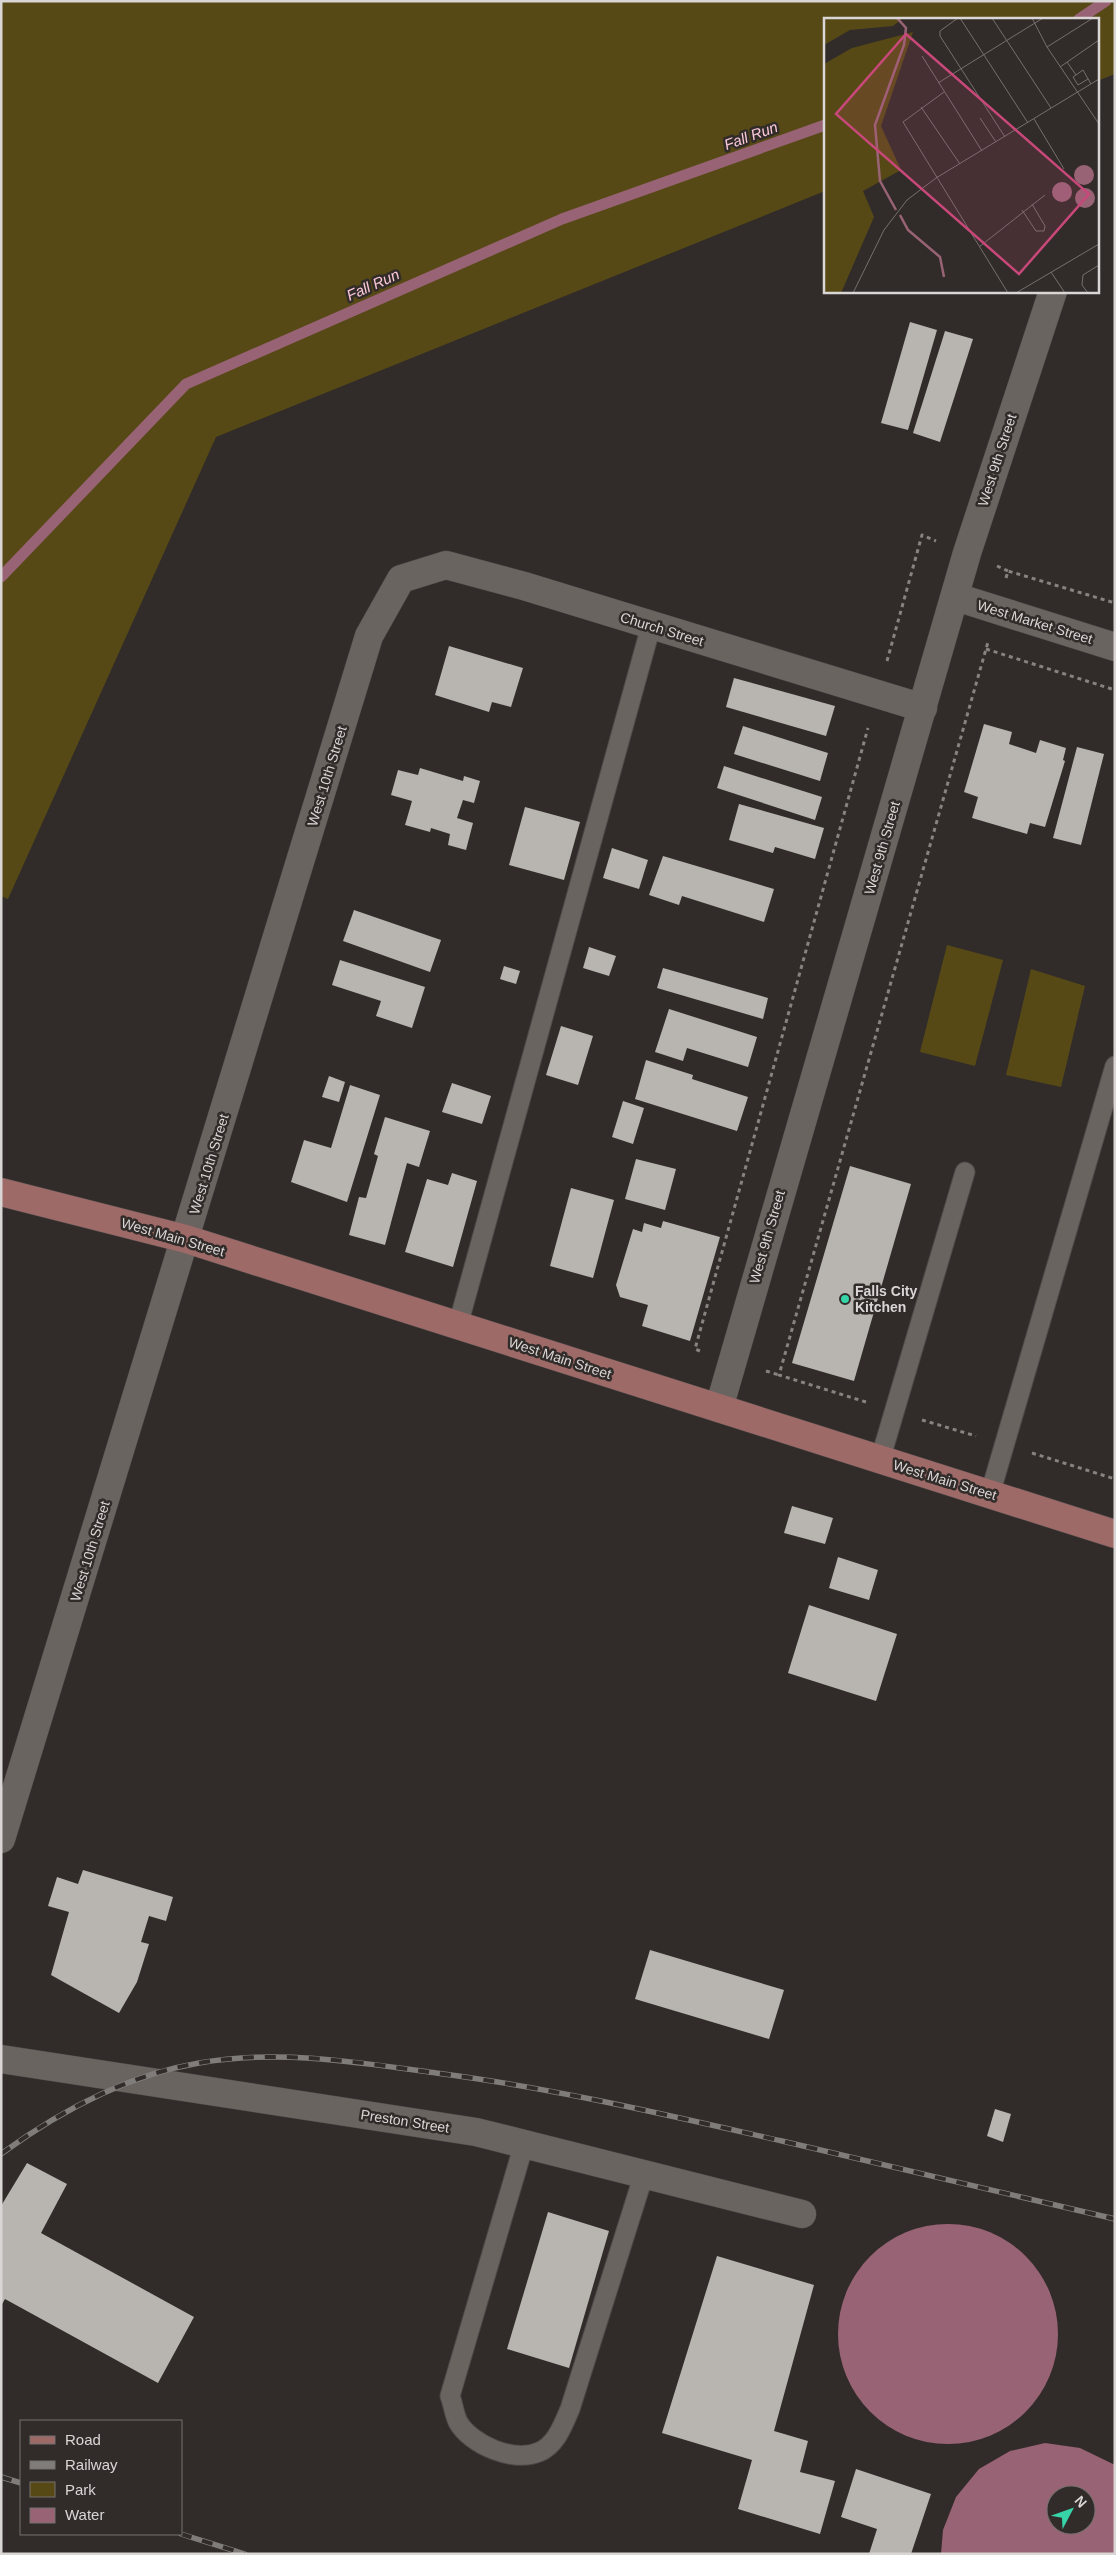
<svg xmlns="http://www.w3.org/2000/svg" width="1116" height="2555" font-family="Arial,sans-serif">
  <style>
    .green { fill: #564916 }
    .water { fill: #996376; fill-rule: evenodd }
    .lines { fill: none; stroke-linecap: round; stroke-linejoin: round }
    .stream { stroke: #996376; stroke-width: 11 }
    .building { fill: #b8b4af }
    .service-casing { stroke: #4f4a49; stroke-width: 21 }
    .minor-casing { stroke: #4f4a49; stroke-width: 29 }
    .primary-casing { stroke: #4f4a49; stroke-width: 29 }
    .path { stroke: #878381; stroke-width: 3; stroke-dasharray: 4 4; stroke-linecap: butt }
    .service { stroke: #6a6461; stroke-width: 19 }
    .minor { stroke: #6a6461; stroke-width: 28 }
    .primary { stroke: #9d6a68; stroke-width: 28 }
    .rail-casing { stroke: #807c7a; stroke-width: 5.5 }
    .rail { stroke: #312c29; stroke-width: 4; stroke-dasharray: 11; stroke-linecap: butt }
    .poi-dot { fill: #36d4a7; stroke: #312c29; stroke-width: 2 }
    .labels { text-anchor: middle; stroke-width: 5; stroke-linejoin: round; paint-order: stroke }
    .street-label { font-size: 14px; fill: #dad6d5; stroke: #312c29 }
    .poi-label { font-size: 14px; font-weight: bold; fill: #dad6d5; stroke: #312c29; text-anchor: start }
    .water-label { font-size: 15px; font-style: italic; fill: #fcc8d8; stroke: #312c29 }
    .inset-river { fill: none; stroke: #996376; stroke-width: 2.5 }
    .inset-road { fill: none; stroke: #75706e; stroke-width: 1 }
    .view { fill: #c8487a; fill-opacity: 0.15; stroke: #c8487a; stroke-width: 2.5 }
    .inset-edge { fill: none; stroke: #dad6d5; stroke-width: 2.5 }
  </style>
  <rect width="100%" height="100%" fill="#312c29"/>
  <!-- green -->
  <g class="green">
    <path d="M 1,1 L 1115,1 L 1115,74 L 1097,81 L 1097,19 L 825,19 L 825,191 L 216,437 L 8,899 L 1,896 Z"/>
    <path d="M 947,945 L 1003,960 L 975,1066 L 920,1052 Z"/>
    <path d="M 1031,969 L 1085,986 L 1061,1087 L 1006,1075 Z"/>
  </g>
  <!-- water -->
  <g class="water">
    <circle cx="948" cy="2334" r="110"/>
    <path d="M 1045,2443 L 1080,2448 L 1115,2465 L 1115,2554 L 941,2554 L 943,2530 L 956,2497 L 979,2469 L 1010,2451 ZM 1056,2495 L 1086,2495 L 1086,2525 L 1056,2525 Z"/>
  </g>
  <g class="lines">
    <!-- stream -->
    <g class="stream">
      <path d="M 1079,19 L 1106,1"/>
      <path d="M 1,577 L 186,384 L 562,219 L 825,125"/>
    </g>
  </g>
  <!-- building -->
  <g class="building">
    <path d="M 910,322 L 937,330 L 908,430 L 881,423 Z"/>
    <path d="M 945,331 L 973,339 L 940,442 L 913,433 Z"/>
    <path d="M 449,646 L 523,668 L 511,707 L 492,702 L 489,712 L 435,695 Z"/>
    <path d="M 734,678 L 835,706 L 826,736 L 726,707 Z"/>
    <path d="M 984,724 L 1012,732 L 1009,744 L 1036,753 L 1040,740 L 1066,748 L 1063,760 L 1065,761 L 1045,827 L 1030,823 L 1027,834 L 972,818 L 978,797 L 964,792 Z"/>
    <path d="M 743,726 L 828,753 L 820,781 L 734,754 Z"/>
    <path d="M 1077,747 L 1104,754 L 1081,845 L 1053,838 Z"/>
    <path d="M 724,766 L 822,797 L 815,820 L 717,788 Z"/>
    <path d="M 420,768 L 463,781 L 464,776 L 480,781 L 474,803 L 463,800 L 457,818 L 473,823 L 466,850 L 448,845 L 450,834 L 431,828 L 430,832 L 405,825 L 412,801 L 391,795 L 398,770 L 418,775 Z"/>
    <path d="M 739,804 L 824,828 L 815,859 L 775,847 L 773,853 L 729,840 Z"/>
    <path d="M 525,807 L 580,822 L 564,880 L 509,865 Z"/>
    <path d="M 612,848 L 648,860 L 639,889 L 603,878 Z"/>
    <path d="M 663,856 L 774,889 L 764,922 L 682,896 L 679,905 L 649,895 Z"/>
    <path d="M 354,910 L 441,940 L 430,972 L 343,941 Z"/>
    <path d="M 589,947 L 616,956 L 609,976 L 583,968 Z"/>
    <path d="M 340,960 L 425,987 L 412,1028 L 376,1016 L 381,1001 L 332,985 Z"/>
    <path d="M 504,966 L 520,971 L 516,984 L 500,979 Z"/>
    <path d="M 663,968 L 768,998 L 763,1019 L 657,988 Z"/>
    <path d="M 669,1009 L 757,1037 L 748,1067 L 687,1048 L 683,1061 L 655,1052 Z"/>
    <path d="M 561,1026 L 593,1036 L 578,1085 L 546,1075 Z"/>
    <path d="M 646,1060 L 693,1075 L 692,1079 L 748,1097 L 737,1131 L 635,1099 Z"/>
    <path d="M 329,1076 L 345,1082 L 339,1102 L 322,1097 Z"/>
    <path d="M 452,1083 L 491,1096 L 482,1124 L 442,1112 Z"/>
    <path d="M 350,1085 L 380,1095 L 347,1202 L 291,1182 L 304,1140 L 331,1148 Z"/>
    <path d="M 623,1101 L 644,1108 L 633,1144 L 612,1137 Z"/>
    <path d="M 385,1117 L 430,1131 L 419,1167 L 407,1163 L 385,1245 L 349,1235 L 359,1197 L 366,1198 L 378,1156 L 374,1154 Z"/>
    <path d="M 636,1159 L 676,1169 L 665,1210 L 625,1199 Z"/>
    <path d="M 850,1166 L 911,1184 L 854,1381 L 792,1363 Z"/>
    <path d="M 452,1173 L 477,1181 L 453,1267 L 405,1252 L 427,1179 L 448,1185 Z"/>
    <path d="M 571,1188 L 614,1200 L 593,1278 L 550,1266 Z"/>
    <path d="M 663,1221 L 720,1237 L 690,1341 L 642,1326 L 648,1305 L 620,1297 L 616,1285 L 633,1229 L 642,1232 L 644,1223 L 661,1228 Z"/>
    <path d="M 792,1506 L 833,1518 L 825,1544 L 784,1533 Z"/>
    <path d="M 838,1557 L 878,1570 L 869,1600 L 829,1588 Z"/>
    <path d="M 809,1605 L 897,1634 L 876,1701 L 788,1673 Z"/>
    <path d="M 83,1870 L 173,1897 L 166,1921 L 149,1916 L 141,1942 L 149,1944 L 137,1982 L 119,2013 L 51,1975 L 69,1912 L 48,1906 L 57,1877 L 78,1884 Z"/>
    <path d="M 650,1950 L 784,1990 L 769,2039 L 635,1999 Z"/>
    <path d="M 995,2109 L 1011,2114 L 1003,2142 L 987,2136 Z"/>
    <path d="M 27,2163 L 67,2184 L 41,2233 L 194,2317 L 158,2383 L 5,2299 L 1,2306 L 1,2206 Z"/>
    <path d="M 548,2212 L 609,2231 L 569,2368 L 507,2349 Z"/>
    <path d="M 717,2256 L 814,2285 L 774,2431 L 808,2441 L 800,2472 L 835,2481 L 820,2534 L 738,2509 L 752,2460 L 662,2433 Z"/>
    <path d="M 856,2469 L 931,2494 L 911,2554 L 869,2554 L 877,2529 L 841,2517 Z"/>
  </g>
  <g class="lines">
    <!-- service casing -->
    <g class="service-casing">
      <g id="service">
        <path d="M 458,1325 L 651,626"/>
        <path d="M 880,1460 L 965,1172"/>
        <path d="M 990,1494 L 1115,1066"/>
        <path d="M 524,2144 L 450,2396 C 453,2403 454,2414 458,2422 C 471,2445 514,2463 539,2452 C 556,2445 563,2425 570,2409 L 644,2174"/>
      </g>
    </g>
    <!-- minor casing -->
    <g class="minor-casing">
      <g id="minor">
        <path d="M 956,597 L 1115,647"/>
        <path d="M 719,1408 L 967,553 L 1053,291"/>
        <path d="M 1,1839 L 369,636 L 401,579 L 446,565 L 524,586 L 923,708"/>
        <path d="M 1,2059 L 476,2132 L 802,2214"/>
      </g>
    </g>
    <!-- primary casing -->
    <g class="primary-casing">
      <path id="primary" d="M 1,1192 L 186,1239 L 1115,1534"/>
    </g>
    <!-- path -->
    <g class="path">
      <path d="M 997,566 L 1008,571"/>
      <path d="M 1006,578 L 1008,571 L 1115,603"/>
      <path d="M 986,649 L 1115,690"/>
      <path d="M 887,661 L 922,535 L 936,541"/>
      <path d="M 700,1351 L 695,1349 L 868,728"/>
      <path d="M 766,1371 L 779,1375"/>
      <path d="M 866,1402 L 779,1375 L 988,642"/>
      <path d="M 922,1420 L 976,1436"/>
      <path d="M 1032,1453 L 1115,1479"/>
    </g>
    <!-- service -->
    <use href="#service" class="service"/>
    <!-- minor -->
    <use href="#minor" class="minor"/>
    <!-- primary -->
    <use href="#primary" class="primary"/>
    <!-- rail casing -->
    <g class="rail-casing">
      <g id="rail">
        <path d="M 1,2154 C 60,2111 127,2075 199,2063 C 278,2049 358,2062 436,2073 C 553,2088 667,2115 782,2141 C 893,2167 1004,2193 1115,2219"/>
        <path d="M 1,2477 L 21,2483"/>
        <path d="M 181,2534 L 245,2554"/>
      </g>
    </g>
    <!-- rail -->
    <use href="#rail" class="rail"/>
  </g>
  <!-- markers -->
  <circle class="poi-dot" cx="845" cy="1299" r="5"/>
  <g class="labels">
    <!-- street labels -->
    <g class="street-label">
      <text transform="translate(997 460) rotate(-72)" y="5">West 9th Street</text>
      <text transform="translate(1035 622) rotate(17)" y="5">West Market Street</text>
      <text transform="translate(662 629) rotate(17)" y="5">Church Street</text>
      <text transform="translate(327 776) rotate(-73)" y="5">West 10th Street</text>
      <text transform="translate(882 848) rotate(-74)" y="5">West 9th Street</text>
      <text transform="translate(209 1164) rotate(-73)" y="5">West 10th Street</text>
      <text transform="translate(173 1237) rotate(16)" y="5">West Main Street</text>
      <text transform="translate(767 1237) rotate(-74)" y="5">West 9th Street</text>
      <text transform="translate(560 1358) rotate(18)" y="5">West Main Street</text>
      <text transform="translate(945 1480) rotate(17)" y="5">West Main Street</text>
      <text transform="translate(90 1551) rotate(-73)" y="5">West 10th Street</text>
      <text transform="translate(405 2121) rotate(9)" y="5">Preston Street</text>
    </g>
    <!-- poi labels -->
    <g class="poi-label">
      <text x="855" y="1296">Falls City<tspan x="855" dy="16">Kitchen</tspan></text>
    </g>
    <!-- water labels -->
    <g class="water-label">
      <text transform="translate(751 136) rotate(-20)" y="5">Fall Run</text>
      <text transform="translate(373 285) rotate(-24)" y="5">Fall Run</text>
    </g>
  </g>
  <!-- overview -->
  <g transform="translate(824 18)">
    <rect width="275" height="275" fill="#312c29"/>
    <path d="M 0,0 L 79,0 L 69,8 L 26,12 L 0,27 ZM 89,14 L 57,108 L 77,152 L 39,173 L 50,199 L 17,275 L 0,275 L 0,46 L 28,30 Z" fill="#564916"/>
    <path d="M250 157a10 10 0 1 1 20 0a10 10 0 1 1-20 0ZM228 174a10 10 0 1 1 20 0a10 10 0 1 1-20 0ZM251 180a10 10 0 1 1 20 0a10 10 0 1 1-20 0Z" fill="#996376"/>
    <path class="inset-river" d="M 72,192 L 56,163 L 51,107 L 80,27 L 82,10 L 73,0M 76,197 L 84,212 L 116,239 L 120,259"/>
    <path class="inset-road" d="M 134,0 L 116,13 L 116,18 L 181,119M 136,0 L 204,105M 168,0 L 227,90M 208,0 L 223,29 L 275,106M 223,29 L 269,0M 98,38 L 158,133M 243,44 L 252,57 L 259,52 L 267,66M 236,49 L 275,22M 252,57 L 249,59 L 254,67 L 264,61M 114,65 L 219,0M 120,74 L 79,104 L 184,275M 97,89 L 136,146M 156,100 L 172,124M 210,101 L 240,151M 198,192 L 212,213 L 220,213 L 221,208 L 208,186M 155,229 L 221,177M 227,254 L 241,275M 29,275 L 60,212 L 83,182 L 112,160 L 275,61M 192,275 L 275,226M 264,275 L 258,267 L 259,257 L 275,247"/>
    <path class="view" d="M 82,16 L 265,176 L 195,256 L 12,96 Z"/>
    <rect width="275" height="275" class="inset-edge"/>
  </g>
  <!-- border -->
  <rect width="1116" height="2555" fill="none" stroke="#dad6d5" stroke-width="5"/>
  <!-- legend -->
  <rect x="20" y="2420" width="162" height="115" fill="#312c29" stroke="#75706e"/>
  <rect x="30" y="2436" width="25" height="8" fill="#9d6a68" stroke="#75706e"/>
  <text x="65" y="2445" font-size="15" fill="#dad6d5">Road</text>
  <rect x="30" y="2461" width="25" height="8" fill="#807c7a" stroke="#75706e"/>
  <text x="65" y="2470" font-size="15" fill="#dad6d5">Railway</text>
  <rect x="30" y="2482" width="25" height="15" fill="#564916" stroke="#75706e"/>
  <text x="65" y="2495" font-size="15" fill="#dad6d5">Park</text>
  <rect x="30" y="2508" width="25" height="15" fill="#996376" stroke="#75706e"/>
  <text x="65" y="2520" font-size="15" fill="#dad6d5">Water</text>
  <!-- north arrow -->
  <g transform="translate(1071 2510) rotate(49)"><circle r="24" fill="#312c29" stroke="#75706e"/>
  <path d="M0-4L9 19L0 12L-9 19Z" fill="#36d4a7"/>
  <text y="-8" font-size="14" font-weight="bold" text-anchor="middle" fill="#dad6d5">N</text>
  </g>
</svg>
